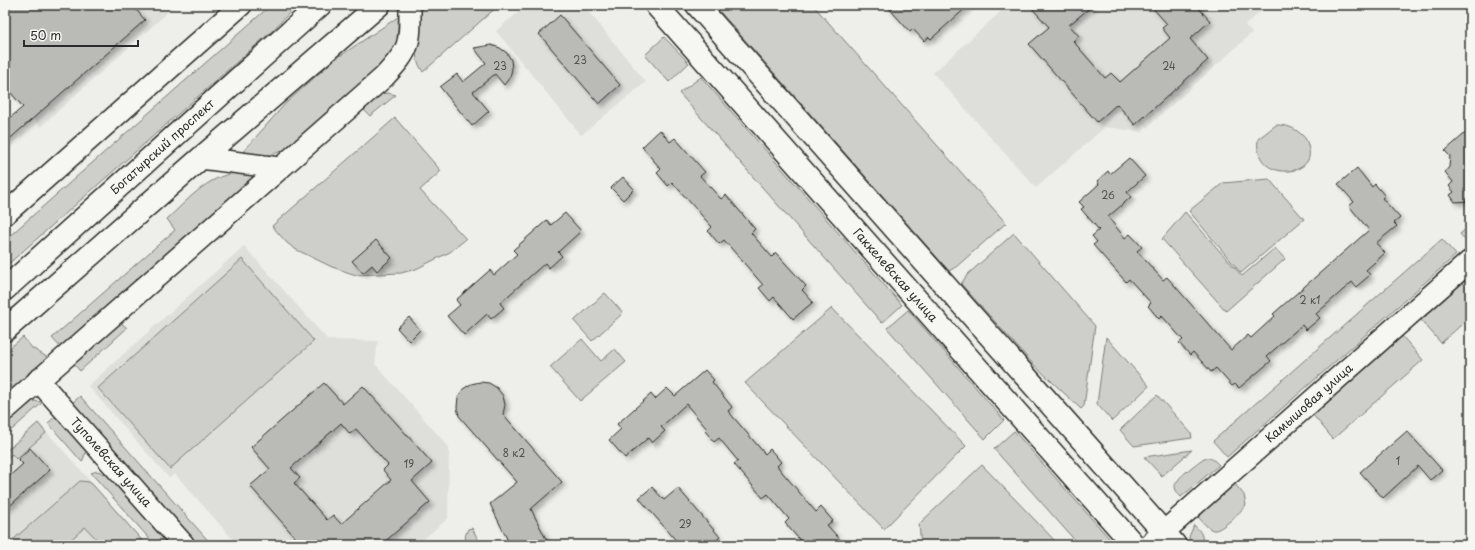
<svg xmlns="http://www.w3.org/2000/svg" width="1475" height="550" font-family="'Playpen Sans',sans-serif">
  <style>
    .built { fill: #dededb }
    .green { fill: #cececa; stroke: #7c7c7a }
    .building { fill: #babab7; stroke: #2b2b2b; fill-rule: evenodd; filter: url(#shadow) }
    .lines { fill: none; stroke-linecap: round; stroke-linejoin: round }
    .minor-casing { stroke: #2b2b2b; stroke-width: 24 }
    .major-casing { stroke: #2b2b2b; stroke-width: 25 }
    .minor { stroke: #f6f6f2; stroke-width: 21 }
    .major { stroke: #f6f6f2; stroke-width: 22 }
    .labels { text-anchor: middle; stroke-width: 3; stroke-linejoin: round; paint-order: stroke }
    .number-label { font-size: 10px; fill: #4f4f4e }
    .street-label { font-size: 12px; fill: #2b2b2b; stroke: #f6f6f2 }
  </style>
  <defs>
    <filter id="shadow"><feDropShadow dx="3.5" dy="3.5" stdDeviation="2" flood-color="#0004"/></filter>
  </defs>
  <rect width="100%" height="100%" fill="#eeeeea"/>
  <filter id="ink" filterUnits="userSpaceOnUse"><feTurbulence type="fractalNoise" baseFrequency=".025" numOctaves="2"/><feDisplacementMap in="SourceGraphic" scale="8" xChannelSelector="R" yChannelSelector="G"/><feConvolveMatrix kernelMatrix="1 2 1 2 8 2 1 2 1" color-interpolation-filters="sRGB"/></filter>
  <g filter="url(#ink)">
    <!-- built -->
    <g class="built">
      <path d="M 5,5 L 176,5 L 40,127 L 5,86 Z"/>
      <path d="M 527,5 L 583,5 L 646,82 L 581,135 L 496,31 Z"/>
      <path d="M 1008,5 L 1268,5 L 1245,25 L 1252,33 L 1142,132 L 1105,127 L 1036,188 L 933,73 Z"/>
      <path d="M 244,246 L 328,340 L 378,341 L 375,364 L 449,447 L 448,518 L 417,545 L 238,545 L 175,474 L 169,478 L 88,386 Z"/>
      <path d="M 38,422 L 147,545 L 5,545 L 5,451 Z"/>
    </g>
    <!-- green -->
    <g class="green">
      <path d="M 271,5 L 297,5 L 272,31 L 5,267 L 5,240 Z"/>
      <path d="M 422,5 L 499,5 L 423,72 L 418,63 L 416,54 Z"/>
      <path d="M 714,5 L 813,5 L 1006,223 L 956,267 L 949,271 Z"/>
      <path d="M 398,17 L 403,21 L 393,55 L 288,149 L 270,155 L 244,156 L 241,154 L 285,104 L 334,60 Z"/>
      <path d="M 664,37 L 689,63 L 669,82 L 645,55 Z"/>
      <path d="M 701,77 L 902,305 L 882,323 L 679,93 Z"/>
      <path d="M 388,93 L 396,95 L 370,116 L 364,110 L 364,106 L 379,94 Z"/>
      <path d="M 395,118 L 441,171 L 420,190 L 466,239 L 450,252 L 416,269 L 401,273 L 356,275 L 332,267 L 295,249 L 287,243 L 272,226 Z"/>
      <path d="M 1276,125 C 1288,125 1295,128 1303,136 C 1307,139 1308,145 1309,150 C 1315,178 1252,182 1258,139 Z"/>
      <path d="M 236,173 L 250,174 L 254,177 L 253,180 L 62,349 L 52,338 L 175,230 L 167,219 C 187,201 207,176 236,173 Z"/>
      <path d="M 1269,179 L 1304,219 L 1241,273 L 1189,211 L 1223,183 Z"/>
      <path d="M 1185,212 L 1242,276 L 1275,248 L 1285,259 L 1226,311 L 1162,239 Z"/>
      <path d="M 1468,227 L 1470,229 L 1469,244 L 1460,234 Z"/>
      <path d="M 1014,233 L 1095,326 L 1084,406 L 1081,409 L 1033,364 L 961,284 L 967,275 Z"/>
      <path d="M 1442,239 L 1456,255 L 1227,457 L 1213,441 Z"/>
      <path d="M 242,259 L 314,341 L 170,469 L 98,388 Z"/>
      <path d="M 1470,276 L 1470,317 L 1441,343 L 1421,320 Z"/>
      <path d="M 605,293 L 623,313 L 592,341 L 574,321 Z"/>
      <path d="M 832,308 L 966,446 L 884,529 L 745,383 Z"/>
      <path d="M 908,310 L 1004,420 L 985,439 L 887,328 Z"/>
      <path d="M 120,322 L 127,328 L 80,371 L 73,363 Z"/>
      <path d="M 1402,336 L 1423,360 L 1333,439 L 1313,415 Z"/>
      <path d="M 23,337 L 32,348 L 50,359 L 5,398 L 5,352 Z"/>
      <path d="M 1106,337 L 1149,386 L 1112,421 L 1097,404 Z"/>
      <path d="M 582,339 L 601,361 L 615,349 L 626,362 L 580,401 L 550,367 Z"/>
      <path d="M 1157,395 L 1191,433 L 1192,438 L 1134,446 L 1120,430 Z"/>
      <path d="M 80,396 L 212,545 L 195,545 L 71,404 Z"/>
      <path d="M 33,401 L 43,402 L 5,436 L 5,424 Z"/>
      <path d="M 57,415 L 85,446 L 86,452 L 82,462 L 48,423 Z"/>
      <path d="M 38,423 L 46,433 L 16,459 L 12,454 L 5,461 L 5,452 Z"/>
      <path d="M 1014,431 L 1115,545 L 1079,545 L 994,449 Z"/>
      <path d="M 1192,450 L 1162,476 L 1144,457 Z"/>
      <path d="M 1204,458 C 1211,457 1214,460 1219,465 L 1181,497 C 1178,494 1175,490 1175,486 C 1176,478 1197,463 1204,458 Z"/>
      <path d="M 982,465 L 1059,545 L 921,545 L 919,524 Z"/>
      <path d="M 97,471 L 111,476 L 171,545 L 155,545 L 91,473 Z"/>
      <path d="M 80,481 L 89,482 L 93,485 L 146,545 L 102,545 L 85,527 L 65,545 L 7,545 Z"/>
      <path d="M 1235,484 L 1244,495 L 1246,505 C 1241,511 1221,532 1213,530 C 1207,528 1203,522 1198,517 Z"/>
      <path d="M 1194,525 C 1200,531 1205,536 1201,545 L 1190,545 L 1189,537 Z"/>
      <path d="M 472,528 L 481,545 L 468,545 C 464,539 465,535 468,529 Z"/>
    </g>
    <!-- building -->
    <g class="building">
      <path d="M 5,5 L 132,5 L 145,20 L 5,143 L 5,122 L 23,107 L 5,86 Z"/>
      <path d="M 886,5 L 969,5 L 931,39 L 929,37 L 924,41 L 913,29 L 910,32 Z"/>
      <path d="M 1029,5 L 1093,5 L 1069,25 L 1079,36 L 1073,41 L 1105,78 L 1111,73 L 1120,82 L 1170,38 L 1162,28 L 1167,24 L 1150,5 L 1196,5 L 1210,21 L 1190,39 L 1208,60 L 1135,125 L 1117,104 L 1097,122 L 1029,44 L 1049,27 Z"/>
      <path d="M 560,15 L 620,85 L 599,104 L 539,34 Z"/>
      <path d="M 491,45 L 500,48 L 507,53 L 511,60 L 512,69 L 510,77 L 504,85 L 495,74 L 473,92 L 489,111 L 472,126 L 440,87 L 457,74 L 463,82 L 486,63 L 474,48 Z"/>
      <path d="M 1470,129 L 1470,201 L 1455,202 L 1450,195 L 1454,192 L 1449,186 L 1453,182 L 1445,172 L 1449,167 L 1450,156 L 1445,151 Z"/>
      <path d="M 660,130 L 670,142 L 675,138 L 705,172 L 700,176 L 721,199 L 726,195 L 755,229 L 751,233 L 772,257 L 776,253 L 806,286 L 802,290 L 813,302 L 793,319 L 774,297 L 770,301 L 759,288 L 763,285 L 724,240 L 719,244 L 708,231 L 712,227 L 672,182 L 668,186 L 657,173 L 661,169 L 642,147 Z"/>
      <path d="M 1129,158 L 1145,176 L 1127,192 L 1131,197 L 1108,217 L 1125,238 L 1130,234 L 1142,247 L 1137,251 L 1163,280 L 1167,277 L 1231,350 L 1248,335 L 1251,338 L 1275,316 L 1273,314 L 1369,230 L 1349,206 L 1354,202 L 1338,184 L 1357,168 L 1372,187 L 1375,184 L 1385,196 L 1382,198 L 1400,218 L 1394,223 L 1397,226 L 1376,243 L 1385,253 L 1366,270 L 1370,275 L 1356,287 L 1352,282 L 1316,314 L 1320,318 L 1306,330 L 1302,325 L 1267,356 L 1271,361 L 1239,388 L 1235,384 L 1232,386 L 1216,368 L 1211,372 L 1193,352 L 1190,355 L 1179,343 L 1183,340 L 1162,316 L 1159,319 L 1148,306 L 1151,303 L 1129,279 L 1126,282 L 1093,245 L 1097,242 L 1092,236 L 1099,230 L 1081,209 L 1084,207 L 1079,202 L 1099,184 L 1097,181 L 1108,171 L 1110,174 Z"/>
      <path d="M 623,177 L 634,189 L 623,200 L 611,188 Z"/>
      <path d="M 565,213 L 581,231 L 558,252 L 562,256 L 549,268 L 545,263 L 500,303 L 504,308 L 498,313 L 491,319 L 487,314 L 464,335 L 447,316 L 460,305 L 456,300 L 490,270 L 494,275 L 517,254 L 513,250 L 547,220 L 551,225 Z"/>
      <path d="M 376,240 L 392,258 L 377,271 L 372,265 L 363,273 L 352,261 Z"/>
      <path d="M 409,317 L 420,330 L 409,341 L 397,328 Z"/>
      <path d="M 705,370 L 714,380 L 712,382 L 732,407 L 728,411 L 765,454 L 770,449 L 776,456 L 781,462 L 777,466 L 816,512 L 821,507 L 833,521 L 827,525 L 845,545 L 804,545 L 785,523 L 789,519 L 768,494 L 763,498 L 734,464 L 738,461 L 719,438 L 714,442 L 705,431 L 707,429 L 686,404 L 661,427 L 665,431 L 652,443 L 648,438 L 625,458 L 609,440 L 621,429 L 617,424 L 651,394 L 655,399 L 667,388 L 675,396 Z"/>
      <path d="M 480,382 L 489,383 L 497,388 L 503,396 L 505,405 L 503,414 L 562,482 L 531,509 L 549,545 L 510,545 L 490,504 L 517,482 L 459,416 L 457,407 L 458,397 L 463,389 L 471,384 Z"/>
      <path d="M 324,383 L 343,404 L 363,386 L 432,463 L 412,481 L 430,502 L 381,545 L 302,545 L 250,486 L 270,469 L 251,447 ZM 341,423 L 350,434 L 356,429 L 388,465 L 383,470 L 391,480 L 341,524 L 333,515 L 327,520 L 294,483 L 300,478 L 291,468 Z"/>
      <path d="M 1407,431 L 1442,470 L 1430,480 L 1418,466 L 1383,498 L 1360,472 Z"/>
      <path d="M 30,448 L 50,470 L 5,510 L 5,480 L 23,464 L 18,459 Z"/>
      <path d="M 652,487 L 664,500 L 678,488 L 720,537 L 711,545 L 680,545 L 639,498 Z"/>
    </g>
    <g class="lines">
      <!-- minor casing -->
      <g class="minor-casing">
        <g id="minor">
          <path d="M 201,158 L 279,168"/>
          <path d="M 5,214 L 241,5"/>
          <path id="s1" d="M 38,380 L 184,545"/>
          <path d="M 5,410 L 384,77 C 411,48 410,45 410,5"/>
          <path id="s2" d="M 1149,545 L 1470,261"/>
        </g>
      </g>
      <!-- major casing -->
      <g class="major-casing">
        <g id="major">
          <path id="s3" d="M 656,5 L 1134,545"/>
          <path d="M 697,5 L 1175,545"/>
          <path id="s4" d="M 5,289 L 320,5"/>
          <path d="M 5,330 L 201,158 L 379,5"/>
        </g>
      </g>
      <!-- minor -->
      <use href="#minor" class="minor"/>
      <!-- major -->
      <use href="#major" class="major"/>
    </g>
  </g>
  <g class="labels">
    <!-- number labels -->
    <g class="number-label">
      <text x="580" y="64">23</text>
      <text x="500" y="70">23</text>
      <text x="1169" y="70">24</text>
      <text x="1108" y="199">26</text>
      <text x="1310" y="304">2 к1</text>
      <text x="514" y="457">8 к2</text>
      <text x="1398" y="465">1</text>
      <text x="409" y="468">19</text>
      <text x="685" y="528">29</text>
    </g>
    <!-- street labels -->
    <g class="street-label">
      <text dy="4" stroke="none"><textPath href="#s4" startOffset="212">Богатырский проспект</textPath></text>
      <text dy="4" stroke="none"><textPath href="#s3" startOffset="361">Гаккелевская улица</textPath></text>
      <text dy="4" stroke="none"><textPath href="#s2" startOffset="214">Камышовая улица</textPath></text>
      <text dy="4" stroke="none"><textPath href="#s1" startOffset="110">Туполевская улица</textPath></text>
    </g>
  </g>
  <!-- margin -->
  <rect width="1475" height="550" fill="none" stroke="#f6f6f2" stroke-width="20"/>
  <rect x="10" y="10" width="1455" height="530" fill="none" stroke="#2b2b2b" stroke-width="1.5" filter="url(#ink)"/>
  <!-- scale -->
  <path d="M24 40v6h114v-6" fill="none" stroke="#2b2b2b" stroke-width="2"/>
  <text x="30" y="40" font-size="12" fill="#2b2b2b" stroke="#f6f6f2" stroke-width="3" paint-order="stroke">50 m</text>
</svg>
